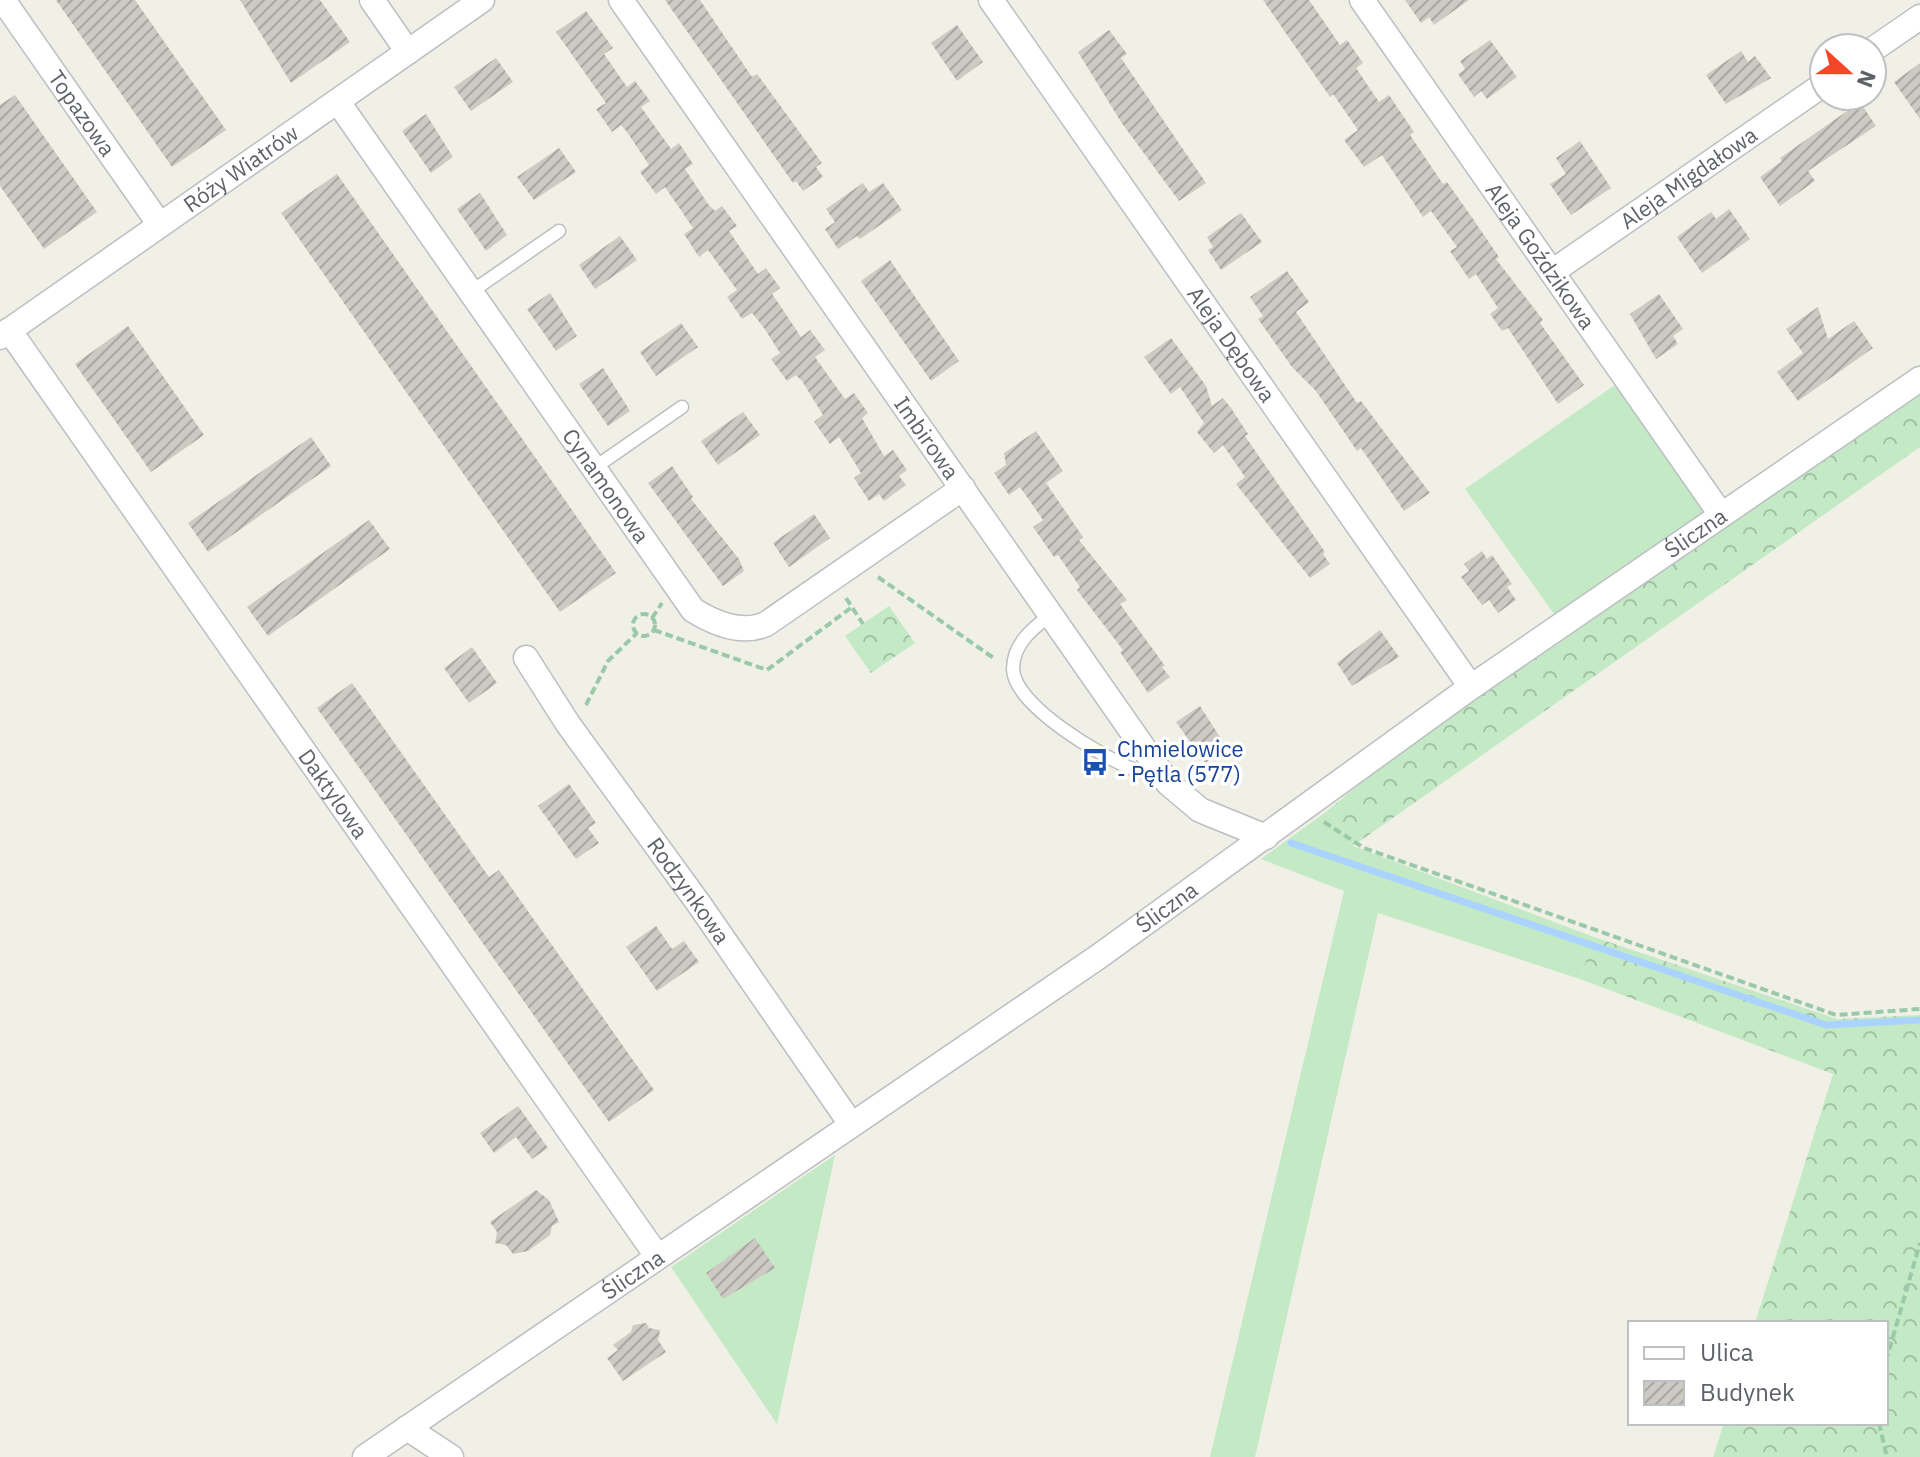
<svg xmlns="http://www.w3.org/2000/svg" width="1920" height="1457" font-family="'IBM Plex Sans',sans-serif">
  <style>
    .grass { fill: #c3eac5 }
    .forest { fill: url(#forest-crowns) }
    .lines { fill: none; stroke-linecap: round; stroke-linejoin: round }
    .stream { stroke: #aad4ff; stroke-width: 7 }
    .building { fill: url(#building-hatch) }
    .lane-casing { stroke: #bbbec3; stroke-width: 15 }
    .street-casing { stroke: #bbbec3; stroke-width: 27 }
    .path { stroke: #9ac9aa; stroke-width: 4; stroke-dasharray: 8 4; stroke-linecap: butt }
    .lane { stroke: #fff; stroke-width: 12 }
    .street { stroke: #fff; stroke-width: 24 }
    .labels { text-anchor: middle; stroke-width: 7; stroke-linejoin: round; paint-order: stroke }
    .street-label { font-size: 22px; fill: #5e6268; stroke: #fff }
    .transit-label { font-size: 22px; fill: #164399; stroke: #fff; text-anchor: start }
  </style>
  <defs>
    <pattern id="forest-crowns" width="20" height="18" patternUnits="userSpaceOnUse" patternTransform="scale(2)"><rect width="20" height="18" fill="#c3eac5"/><path d="M2 6a3 3 0 1 1 6 0M12 15a3 3 0 1 1 6 0" fill="none" stroke="#a2c1a4"/></pattern>
    <pattern id="building-hatch" width="6" height="6" patternUnits="userSpaceOnUse" patternTransform="scale(2)"><rect width="6" height="6" fill="#cdcac4"/><path d="M-1 1l2-2M0 6l6-6M5 7l2-2" fill="none" stroke="#aaa7a3"/></pattern>
  </defs>
  <rect width="100%" height="100%" fill="#f1f0e7"/>
  <!-- grass -->
  <g class="grass">
    <path d="M 1615,385 L 1705,511 L 1554,614 L 1465,489 Z"/>
    <path d="M 1327,811 L 1353,846 L 1594,937 L 1580,979 L 1378,913 L 1255,1457 L 1210,1457 L 1344,891 L 1261,859 Z"/>
    <path d="M 835,1155 L 777,1424 L 671,1267 Z"/>
  </g>
  <!-- forest -->
  <g class="forest">
    <path d="M 1920,394 L 1920,447 L 1353,846 L 1327,811 L 1386,762 Z"/>
    <path d="M 889,606 L 915,643 L 871,673 L 845,636 Z"/>
    <path d="M 1594,937 L 1837,1019 L 1920,1015 L 1920,1457 L 1713,1457 L 1724,1423 L 1886,1423 L 1886,1323 L 1755,1323 L 1833,1074 L 1580,979 Z"/>
  </g>
  <g class="lines">
    <!-- stream -->
    <path class="stream" d="M 1291,843 L 1826,1025 L 1920,1020"/>
  </g>
  <!-- building -->
  <g class="building">
    <path d="M 56,0 L 135,0 L 226,130 L 172,167 Z"/>
    <path d="M 240,0 L 320,0 L 350,42 L 291,83 Z"/>
    <path d="M 665,0 L 700,0 L 752,77 L 757,74 L 822,163 L 816,167 L 823,177 L 803,191 L 796,181 L 793,183 Z"/>
    <path d="M 1263,0 L 1309,0 L 1340,45 L 1347,40 L 1363,63 L 1356,68 L 1379,102 L 1389,95 L 1414,132 L 1410,135 L 1443,184 L 1447,182 L 1473,219 L 1499,257 L 1496,259 L 1543,320 L 1540,323 L 1584,385 L 1558,404 L 1508,328 L 1502,331 L 1490,314 L 1498,308 L 1476,274 L 1469,279 L 1450,251 L 1457,247 L 1431,211 L 1423,217 L 1382,155 L 1364,167 L 1344,140 L 1358,130 L 1333,94 L 1330,97 Z"/>
    <path d="M 1405,0 L 1469,0 L 1434,25 L 1429,17 L 1421,23 Z"/>
    <path d="M 586,11 L 613,48 L 604,54 L 627,87 L 635,81 L 650,101 L 641,107 L 671,149 L 679,143 L 693,164 L 685,169 L 708,204 L 715,211 L 722,206 L 737,226 L 729,231 L 758,274 L 766,268 L 780,288 L 772,294 L 779,304 L 801,337 L 810,330 L 825,350 L 815,357 L 822,367 L 845,399 L 854,393 L 868,413 L 862,418 L 884,456 L 893,450 L 907,470 L 899,476 L 906,485 L 884,501 L 879,494 L 869,501 L 854,478 L 861,473 L 839,437 L 830,444 L 814,422 L 823,415 L 802,381 L 796,375 L 787,381 L 771,359 L 780,353 L 764,328 L 752,313 L 742,319 L 727,297 L 737,290 L 708,250 L 699,257 L 684,234 L 693,228 L 665,187 L 656,194 L 640,172 L 649,165 L 627,132 L 621,125 L 612,132 L 596,109 L 606,103 L 556,32 Z"/>
    <path d="M 957,25 L 983,62 L 957,81 L 931,43 Z"/>
    <path d="M 1109,30 L 1127,54 L 1121,58 L 1206,183 L 1179,201 L 1121,122 L 1078,52 Z"/>
    <path d="M 1490,40 L 1517,77 L 1487,99 L 1481,91 L 1474,97 L 1458,74 L 1465,69 L 1460,61 Z"/>
    <path d="M 1741,51 L 1748,62 L 1755,56 L 1771,78 L 1726,104 L 1706,75 Z"/>
    <path d="M 496,58 L 513,82 L 471,111 L 454,87 Z"/>
    <path d="M 1920,63 L 1920,119 L 1894,82 Z"/>
    <path d="M 15,95 L 97,212 L 44,249 L 0,186 L 0,105 Z"/>
    <path d="M 1860,102 L 1876,126 L 1808,171 L 1815,181 L 1780,206 L 1760,177 L 1782,161 L 1780,158 Z"/>
    <path d="M 426,114 L 453,157 L 431,173 L 402,131 Z"/>
    <path d="M 1580,141 L 1611,188 L 1571,215 L 1550,184 L 1566,174 L 1556,158 Z"/>
    <path d="M 559,148 L 576,172 L 534,200 L 517,177 Z"/>
    <path d="M 337,174 L 616,573 L 560,612 L 281,213 Z"/>
    <path d="M 863,183 L 869,192 L 883,183 L 902,210 L 860,239 L 857,236 L 838,249 L 825,229 L 835,222 L 826,209 Z"/>
    <path d="M 480,193 L 507,235 L 486,251 L 457,209 Z"/>
    <path d="M 1729,209 L 1750,239 L 1702,273 L 1677,237 L 1711,212 L 1716,219 Z"/>
    <path d="M 1241,213 L 1262,242 L 1221,270 L 1208,250 L 1213,247 L 1207,237 Z"/>
    <path d="M 620,236 L 637,260 L 595,289 L 579,265 Z"/>
    <path d="M 890,260 L 959,361 L 931,381 L 861,281 Z"/>
    <path d="M 1287,271 L 1309,302 L 1296,312 L 1357,403 L 1361,401 L 1430,493 L 1404,511 L 1361,448 L 1357,451 L 1316,391 L 1292,367 L 1258,319 L 1263,316 L 1250,297 Z"/>
    <path d="M 550,293 L 577,336 L 556,351 L 527,309 Z"/>
    <path d="M 1659,294 L 1683,329 L 1673,336 L 1678,344 L 1656,359 L 1630,314 Z"/>
    <path d="M 1818,307 L 1828,339 L 1854,321 L 1873,348 L 1798,401 L 1777,372 L 1803,353 L 1786,329 Z"/>
    <path d="M 681,323 L 698,347 L 656,376 L 640,352 Z"/>
    <path d="M 128,326 L 204,435 L 151,472 L 75,364 Z"/>
    <path d="M 1171,338 L 1206,386 L 1212,406 L 1223,398 L 1231,408 L 1248,434 L 1245,436 L 1325,552 L 1323,554 L 1330,564 L 1310,578 L 1236,484 L 1245,477 L 1223,445 L 1214,453 L 1197,432 L 1204,423 L 1180,387 L 1171,394 L 1144,357 Z"/>
    <path d="M 603,368 L 630,411 L 608,426 L 579,384 Z"/>
    <path d="M 743,412 L 760,435 L 718,465 L 701,441 Z"/>
    <path d="M 1036,431 L 1063,471 L 1046,483 L 1083,537 L 1079,540 L 1127,600 L 1120,604 L 1165,666 L 1162,667 L 1170,677 L 1148,693 L 1120,652 L 1123,650 L 1077,590 L 1080,587 L 1058,555 L 1054,557 L 1033,527 L 1043,520 L 1020,487 L 1009,495 L 994,473 L 1006,465 L 1004,453 Z"/>
    <path d="M 311,437 L 331,466 L 208,552 L 188,523 Z"/>
    <path d="M 672,466 L 693,497 L 691,499 L 739,559 L 744,571 L 723,586 L 648,483 Z"/>
    <path d="M 814,514 L 830,538 L 789,567 L 773,543 Z"/>
    <path d="M 369,520 L 390,549 L 268,636 L 247,607 Z"/>
    <path d="M 1482,551 L 1487,559 L 1492,555 L 1512,584 L 1507,587 L 1516,600 L 1498,613 L 1489,600 L 1482,605 L 1461,577 L 1469,571 L 1464,564 Z"/>
    <path d="M 1380,630 L 1399,657 L 1352,686 L 1337,663 Z"/>
    <path d="M 472,647 L 497,683 L 469,703 L 444,668 Z"/>
    <path d="M 352,683 L 489,877 L 499,870 L 654,1090 L 609,1122 L 317,708 Z"/>
    <path d="M 1200,706 L 1227,748 L 1205,763 L 1176,722 Z"/>
    <path d="M 569,784 L 596,823 L 588,828 L 599,843 L 576,859 L 538,806 Z"/>
    <path d="M 656,926 L 672,949 L 684,941 L 699,962 L 657,991 L 626,947 Z"/>
    <path d="M 518,1106 L 548,1148 L 532,1159 L 516,1137 L 494,1153 L 480,1133 Z"/>
    <path d="M 536,1190 L 549,1200 L 559,1222 L 552,1226 L 550,1235 L 528,1251 L 513,1254 L 506,1245 L 495,1243 L 497,1232 L 490,1222 Z"/>
    <path d="M 755,1238 L 775,1268 L 723,1299 L 706,1273 Z"/>
    <path d="M 646,1323 L 649,1328 L 660,1330 L 658,1340 L 666,1352 L 623,1381 L 607,1358 L 618,1350 L 613,1345 L 631,1332 L 633,1325 Z"/>
  </g>
  <g class="lines">
    <!-- lane casing -->
    <g class="lane-casing">
      <g id="lane">
        <path d="M 471,292 L 559,231"/>
        <path d="M 594,468 L 682,407"/>
        <path d="M 1050,615 C 1032,629 1013,644 1013,669 C 1014,706 1104,758 1135,770 C 1143,772 1152,772 1160,773"/>
      </g>
    </g>
    <!-- street casing -->
    <g class="street-casing">
      <g id="street">
        <path id="s1" d="M 3,0 L 160,225"/>
        <path d="M 372,0 L 408,52"/>
        <path id="s2" d="M 621,0 L 1168,783 L 1200,810 L 1266,837"/>
        <path id="s3" d="M 991,0 L 1471,687"/>
        <path id="s4" d="M 1362,0 L 1720,513"/>
        <path d="M 1872,50 L 1920,17"/>
        <path id="s5" d="M 338,102 L 693,610 C 714,623 742,635 766,624 L 963,488"/>
        <path id="s6" d="M 1552,272 L 1824,84"/>
        <path id="s7" d="M 9,330 L 657,1256"/>
        <path id="s8" d="M 0,337 L 482,0"/>
        <path id="s9" d="M 526,658 L 568,724 L 699,904 L 851,1124"/>
        <path d="M 407,1428 L 451,1457"/>
        <path id="s10" d="M 365,1457 L 1098,957 L 1471,687 L 1920,379"/>
      </g>
    </g>
    <!-- path -->
    <g class="path">
      <path d="M 878,577 L 995,659"/>
      <path d="M 846,598 L 863,624"/>
      <circle cx="644" cy="625" r="11"/>
      <path d="M 652,618 L 662,603"/>
      <path d="M 654,630 L 767,670 L 852,607"/>
      <path d="M 586,705 L 608,661 L 637,633"/>
      <path d="M 1324,822 L 1364,848 L 1836,1015 L 1920,1009"/>
      <path d="M 1886,1361 L 1920,1243"/>
      <path d="M 1879,1423 L 1887,1457"/>
    </g>
    <!-- lane -->
    <use href="#lane" class="lane"/>
    <!-- street -->
    <use href="#street" class="street"/>
  </g>
  <!-- icons -->
  <defs>
    <g id="bus-bare" transform="scale(2.16)"><path d="M-5-6H5V4H4V6H2V4H-2V6H-4V4H-5ZM-3.5-4V0h7V-4ZM-3.5 1.2v1.5H-2V1.2ZM2 1.2v1.5H3.5V1.2Z" fill="#1a4fb4" stroke="#fff" stroke-width="2.5" paint-order="stroke"/></g>
  </defs>
  <g fill-rule="evenodd">
    <use href="#bus-bare" x="1095" y="762"/>
  </g>
  <g class="labels">
    <!-- street labels -->
    <g class="street-label">
      <text dy="8" stroke="none"><textPath href="#s1" startOffset="138">Topazowa</textPath></text>
      <text dy="8" stroke="none"><textPath href="#s8" startOffset="294">Róży Wiatrów</textPath></text>
      <text dy="8" stroke="none"><textPath href="#s6" startOffset="166">Aleja Migdałowa</textPath></text>
      <text dy="8" stroke="none"><textPath href="#s4" startOffset="312">Aleja Goździkowa</textPath></text>
      <text dy="8" stroke="none"><textPath href="#s3" startOffset="420">Aleja Dębowa</textPath></text>
      <text dy="8" stroke="none"><textPath href="#s2" startOffset="534">Imbirowa</textPath></text>
      <text dy="8" stroke="none"><textPath href="#s5" startOffset="468">Cynamonowa</textPath></text>
      <text dy="8" stroke="none"><textPath href="#s10" startOffset="1620">Śliczna</textPath></text>
      <text dy="8" stroke="none"><textPath href="#s7" startOffset="566">Daktylowa</textPath></text>
      <text dy="8" stroke="none"><textPath href="#s9" startOffset="284">Rodzynkowa</textPath></text>
      <text dy="8" stroke="none"><textPath href="#s10" startOffset="972">Śliczna</textPath></text>
      <text dy="8" stroke="none"><textPath href="#s10" startOffset="324">Śliczna</textPath></text>
    </g>
    <!-- transit labels -->
    <g class="transit-label">
      <text x="1117" y="757">Chmielowice<tspan x="1117" dy="25">- Pętla (577)</tspan></text>
    </g>
  </g>
  <!-- legend -->
  <rect x="1628" y="1321" width="260" height="104" fill="#ffffff" stroke="#bfc0c3" stroke-width="2"/>
  <rect x="1644" y="1347" width="40" height="12" fill="#ffffff" stroke="#bfc0c3" stroke-width="2"/>
  <text x="1700" y="1361" font-size="24" fill="#5e6268">Ulica</text>
  <rect x="1644" y="1381" width="40" height="24" fill="url(#building-hatch)" stroke="#bfc0c3" stroke-width="2"/>
  <text x="1700" y="1401" font-size="24" fill="#5e6268">Budynek</text>
  <!-- north arrow -->
  <g transform="translate(1848 72) rotate(111)"><circle r="38" fill="#ffffff" stroke="#bfc0c3" stroke-width="2"/>
  <path d="M0-6L14 30L0 20L-14 30Z" fill="#f54629"/>
  <text y="-12" font-size="22" font-weight="bold" text-anchor="middle" fill="#5e6268">N</text>
  </g>
</svg>
